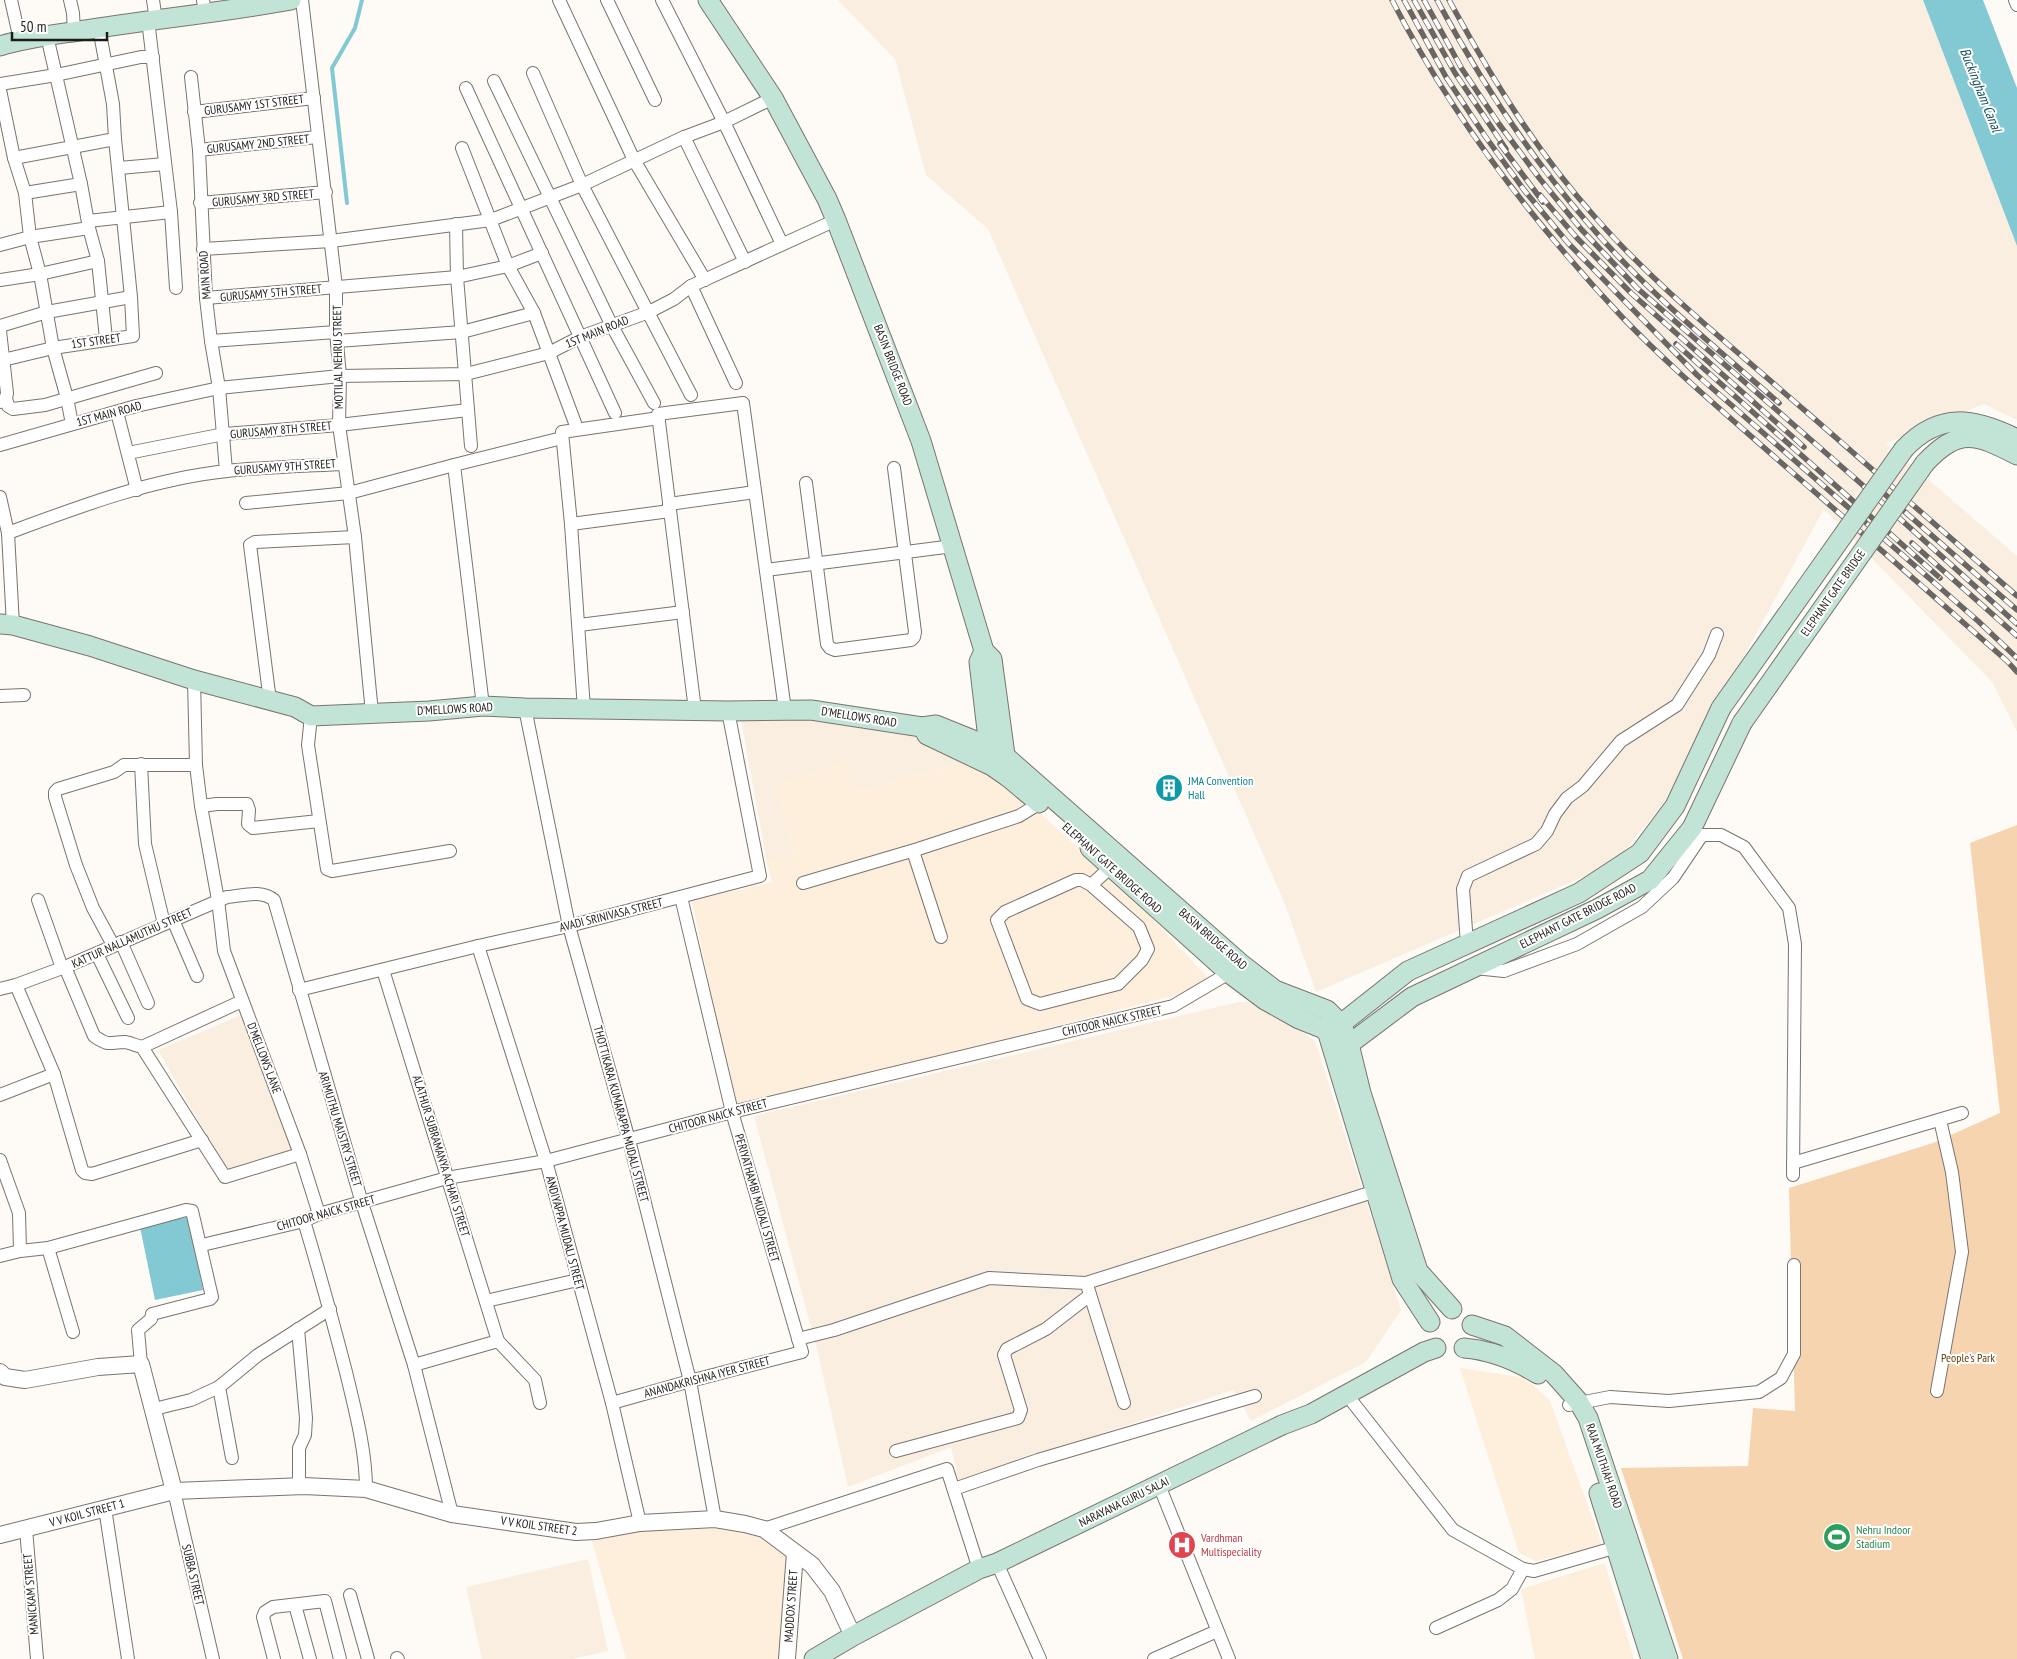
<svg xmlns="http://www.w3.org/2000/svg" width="2017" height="1659" font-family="'PT Sans Narrow',sans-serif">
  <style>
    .commercial { fill: #fdefdb }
    .built { fill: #faeee1 }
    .green { fill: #f6d4b0 }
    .water { fill: #83c9d3 }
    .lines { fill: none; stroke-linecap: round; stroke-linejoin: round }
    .stream { stroke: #83c9d3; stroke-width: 4 }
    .minor-casing { stroke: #7a746e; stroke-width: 14 }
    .tertiary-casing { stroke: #7a746e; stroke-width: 18 }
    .secondary-casing { stroke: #7a746e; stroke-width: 21 }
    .minor { stroke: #fff; stroke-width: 12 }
    .tertiary { stroke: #fff; stroke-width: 16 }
    .secondary { stroke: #c2e4d6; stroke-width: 19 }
    .rail-casing { stroke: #696663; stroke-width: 5.5 }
    .rail { stroke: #fff; stroke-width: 4; stroke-dasharray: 11; stroke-linecap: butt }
    .secondary-bridge-casing { stroke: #7a746e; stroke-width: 21; stroke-linecap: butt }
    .secondary-bridge { stroke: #c2e4d6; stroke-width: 19 }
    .labels { text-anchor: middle; stroke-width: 4; stroke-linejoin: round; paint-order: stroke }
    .street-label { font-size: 12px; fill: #1d1b19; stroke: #fff }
    .culture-label { font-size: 12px; fill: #0d838f; stroke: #fff; text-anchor: start }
    .park-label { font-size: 12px; fill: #633f0b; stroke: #fff }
    .leisure-label { font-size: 12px; fill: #27864d; stroke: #fff; text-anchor: start }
    .health-label { font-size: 12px; fill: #be3a42; stroke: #fff; text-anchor: start }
    .water-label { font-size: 14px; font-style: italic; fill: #16525a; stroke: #fff }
  </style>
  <rect width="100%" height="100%" fill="#fefaf6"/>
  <!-- commercial -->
  <g class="commercial">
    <path d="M 970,759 L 1040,813 L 1126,891 L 1215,985 L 735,1109 L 692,901 L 772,882 L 767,863 L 794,854 L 774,786 L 844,761 L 857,792 Z"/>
    <path d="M 1460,1368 L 1526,1378 L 1550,1401 L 1602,1545 L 1536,1561 L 1519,1553 Z"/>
    <path d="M 726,1522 L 768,1534 L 791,1561 L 779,1659 L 626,1659 L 592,1541 L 655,1528 Z"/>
    <path d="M 1605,1563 L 1634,1659 L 1535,1659 L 1521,1589 Z"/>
  </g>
  <!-- built -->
  <g class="built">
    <path d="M 838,0 L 1923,0 L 2017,246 L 2017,420 L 1984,404 L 1886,443 L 2017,556 L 2017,732 L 1992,682 L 1824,509 L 1662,806 L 1613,864 L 1316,992 L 1285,904 L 988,229 L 926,175 L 895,59 Z"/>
    <path d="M 740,714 L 841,720 L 934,737 L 970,759 L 857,792 L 843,762 L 775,786 L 794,854 L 767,863 Z"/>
    <path d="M 1239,1002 L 1259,1002 L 1315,1041 L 1401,1310 L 1366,1362 L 1251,1421 L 1233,1390 L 959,1481 L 951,1447 L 848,1487 L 818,1353 L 754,1116 Z"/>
    <path d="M 249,1012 L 297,1149 L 228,1173 L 158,1050 Z"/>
    <path d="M 588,1559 L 608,1651 L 572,1659 L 482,1659 L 466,1587 Z"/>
  </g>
  <!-- green -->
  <path class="green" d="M 2017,825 L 2017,1659 L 1683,1659 L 1621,1468 L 1748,1466 L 1753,1408 L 1795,1411 L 1789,1188 L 1933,1143 L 2000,1113 L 1970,843 Z"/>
  <!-- water -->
  <g class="water">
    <path d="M 1923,0 L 1983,0 L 2017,88 L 2017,246 Z"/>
    <path d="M 188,1217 L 203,1290 L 155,1300 L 140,1227 Z"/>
  </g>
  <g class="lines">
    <!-- stream -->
    <path class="stream" d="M 347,203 L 332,68 L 355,28 L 362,0"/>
    <!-- minor casing -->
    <g class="minor-casing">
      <g id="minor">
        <path d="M 11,0 L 20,40"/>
        <path d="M 70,0 L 73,13 L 74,32"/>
        <path d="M 153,0 L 156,20"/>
        <path d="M 203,0 L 205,13"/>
        <path d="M 302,0 L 336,287 L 336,332 L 340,376 L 339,425 L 355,537 L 372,713"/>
        <path d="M 559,0 L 634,160 L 705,280"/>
        <path d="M 607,0 L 655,100"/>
        <path d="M 662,0 L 724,122 L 782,244"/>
        <path d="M 2015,0 L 2017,5"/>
        <path d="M 148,20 L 171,212 L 176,288"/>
        <path d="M 47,36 L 81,184 L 89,228 L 98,261 L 106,339"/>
        <path d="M 533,73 L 582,185 L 691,395"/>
        <path d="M 191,77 L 199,150 L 206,298 L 211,341 L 219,388 L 226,471"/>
        <path d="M 494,81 L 611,324 L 654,403"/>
        <path d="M 0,84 L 56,75 L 141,57 L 153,57"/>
        <path d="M 466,88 L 615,413"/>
        <path d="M 0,90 L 14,158 L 25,193 L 30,237 L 40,274 L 53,348 L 67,398 L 72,424"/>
        <path d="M 194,112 L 314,98"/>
        <path d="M 684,137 L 745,262"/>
        <path d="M 462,148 L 508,266 L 534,313 L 575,423"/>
        <path d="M 199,150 L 317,137"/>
        <path d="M 14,158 L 115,139"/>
        <path d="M 119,168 L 165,164"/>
        <path d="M 25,193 L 81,184"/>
        <path d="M 200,203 L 326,192"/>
        <path d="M 88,221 L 171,212"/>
        <path d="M 456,224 L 457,277 L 471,446"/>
        <path d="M 0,245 L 30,237 L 89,228"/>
        <path d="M 203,249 L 331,241 L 491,220 L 582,185 L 684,137 L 724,122 L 773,98"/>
        <path d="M 0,280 L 40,274 L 98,261"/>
        <path d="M 691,286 L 736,383"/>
        <path d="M 206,298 L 457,277 L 508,266 L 542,253"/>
        <path d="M 0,326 L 47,312 L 131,297"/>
        <path d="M 0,331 L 7,393 L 6,398 L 0,402"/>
        <path d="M 211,341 L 336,332"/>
        <path d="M 337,341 L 462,332 L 534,313"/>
        <path d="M 3,360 L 53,348 L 133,336 L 131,297 L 115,139 L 113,104 L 99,28"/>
        <path d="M 6,398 L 8,406 L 13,409 L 45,405 L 156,373"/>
        <path d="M 117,412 L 137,490"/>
        <path d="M 0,445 L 136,406 L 219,388 L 340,376 L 466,374 L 549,353 L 580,337 L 649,312 L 674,299 L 691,286 L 836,220"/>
        <path d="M 128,453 L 224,434 L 339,425 L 468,410"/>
        <path d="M 806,483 L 827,644 L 830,648 L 835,650 L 911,640 L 914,637 L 915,632 L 894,468"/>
        <path d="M 0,497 L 8,533 L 13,625"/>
        <path d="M 246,503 L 349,493 L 454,465"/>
        <path d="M 669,504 L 755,492"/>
        <path d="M 571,524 L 670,511"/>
        <path d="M 8,533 C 78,507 151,479 227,471 C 266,467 305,466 344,464"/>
        <path d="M 766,570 L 953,546"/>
        <path d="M 579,625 L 683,612"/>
        <path d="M 194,680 L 196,765 L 201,806 L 218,900 L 224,951 L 300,1154 L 319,1214"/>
        <path d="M 0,696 L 24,695"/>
        <path d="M 270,701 L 250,545 L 255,542 L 355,537"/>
        <path d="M 483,706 L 454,465 L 562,438"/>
        <path d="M 525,708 L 569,926 L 629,1140 L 690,1381 L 715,1519"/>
        <path d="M 584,709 L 571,524 L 562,432 L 659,418"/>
        <path d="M 695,710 L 658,414 L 743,403 L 785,710"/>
        <path d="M 311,716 L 308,745 L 327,869 L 332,871 L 450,851"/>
        <path d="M 141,764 L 145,844 L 164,924"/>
        <path d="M 201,806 L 217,804 L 247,804 L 249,810 L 248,824 L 253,828 L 319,821"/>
        <path d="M 913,851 L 941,937"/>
        <path d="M 803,883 L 918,849 L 1019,816 L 1045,800"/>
        <path d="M 1091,885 L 1082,880 L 1076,880 L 1005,912 L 997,920 L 1027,999 L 1040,1004 L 1118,984 L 1142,960 L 1148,949 L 1139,927 L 1091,885 L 1111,867"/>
        <path d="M 38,900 L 62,968"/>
        <path d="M 173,920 L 197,976"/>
        <path d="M 121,942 L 148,1003"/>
        <path d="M 1467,944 L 1463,889 L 1468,876 L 1536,844 L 1547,831 L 1555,814 L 1567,798 L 1583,786 L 1621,741 L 1677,705 L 1709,655 L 1717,634"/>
        <path d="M 113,945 L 93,908 L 76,865 L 55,797 L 55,792 L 58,789 L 114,772 L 124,765 L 196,765"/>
        <path d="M 478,946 L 546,1161 L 612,1403 L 640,1523"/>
        <path d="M 97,954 L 128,1018"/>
        <path d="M 65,967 L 94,1036 C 110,1047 109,1042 125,1042 C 131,1043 137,1046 142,1047 L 225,1177 L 300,1154"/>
        <path d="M 1475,968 L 1504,971 L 1577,944 L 1642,907 L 1673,878 L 1702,835 L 1721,835 L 1744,847 L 1789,908 L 1795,944 L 1793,1175"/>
        <path d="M 383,970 L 498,1341"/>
        <path d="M 16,985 L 54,1074 L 82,1170 L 85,1173 L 92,1174 L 202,1140"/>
        <path d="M 0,989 L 16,985 L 65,967 L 227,897 C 242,896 261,889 274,900 L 362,1203 L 414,1365 L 452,1514"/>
        <path d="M 299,990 L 478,946 L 569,926 L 760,876 L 728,711"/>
        <path d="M 142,1047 L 242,1001"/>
        <path d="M 0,1095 L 54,1074"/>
        <path d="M 0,1160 L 19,1213 L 20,1251"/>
        <path d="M 1793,1163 L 1962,1113"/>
        <path d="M 304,1221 C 319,1271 333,1322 346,1372 C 355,1410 366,1450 366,1489"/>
        <path d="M 202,1245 L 304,1221 L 319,1214 L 447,1178 L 546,1161 L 732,1112 L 1173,1006 L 1229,973"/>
        <path d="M 48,1248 L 73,1332"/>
        <path d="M 0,1256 L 20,1251 L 48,1248 L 186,1210 L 192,1211 L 212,1297 L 210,1299 L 152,1314 L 151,1319 L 138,1330 L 141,1364"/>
        <path d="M 1088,1288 L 1124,1403"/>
        <path d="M 486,1301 L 578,1280"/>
        <path d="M 298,1329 L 306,1418 L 305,1435 L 299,1448 L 299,1486"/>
        <path d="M 798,1339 L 834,1330 L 989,1278 L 1086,1283 L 1376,1191"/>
        <path d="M 414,1365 L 498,1341 L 535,1380 L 540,1403"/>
        <path d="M 219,1387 L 232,1458"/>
        <path d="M 1937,1391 L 1962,1252 L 1952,1172 L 1940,1120"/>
        <path d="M 1347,1395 L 1453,1530 L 1523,1569 L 1534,1571 L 1617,1547"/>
        <path d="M 612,1403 L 690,1381 L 802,1352 L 732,1112 L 681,897"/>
        <path d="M 1569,1405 L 1610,1397 L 1669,1401 L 1759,1392 L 1781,1378 L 1794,1354 L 1794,1265"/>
        <path d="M 154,1409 L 191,1400 L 219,1387 L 258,1355 L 330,1309"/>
        <path d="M 896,1451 L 1018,1418 L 1021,1410 L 1004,1355 L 1007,1349 L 1046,1329 L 1090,1295"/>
        <path d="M 1159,1485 L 1229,1659"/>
        <path d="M 954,1489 L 1038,1460 L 1255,1396"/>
        <path d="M 174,1491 L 213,1659"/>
        <path d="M 105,1508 L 128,1659"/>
        <path d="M 26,1529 L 37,1659"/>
        <path d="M 764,1529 L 947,1469 L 979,1569"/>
        <path d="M 997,1563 L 1040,1659"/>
        <path d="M 350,1595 L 368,1659"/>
        <path d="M 295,1605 L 310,1659"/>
        <path d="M 1436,1628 L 1498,1600 L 1512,1589 L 1523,1569"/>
        <path d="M 397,1658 L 398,1659"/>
        <path d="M 274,1659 L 263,1617 L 265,1612 L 273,1607 L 325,1601 L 340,1659"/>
        <path d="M 1154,1659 L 1217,1631"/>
      </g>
    </g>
    <!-- tertiary casing -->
    <g class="tertiary-casing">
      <g id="tertiary">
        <path d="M 0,1372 L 5,1377 L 25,1380 L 98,1367 L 141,1364 L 174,1491"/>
        <path d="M 0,1535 L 174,1491 L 304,1486 L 366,1489 L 452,1514 L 576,1532 L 596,1531 L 640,1523 L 715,1519 L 745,1524 L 764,1529 L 812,1565 L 832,1591 L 853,1636"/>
        <path d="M 787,1659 L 795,1553"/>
      </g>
    </g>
    <!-- secondary casing -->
    <g class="secondary-casing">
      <g id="secondary">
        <path d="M 708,0 L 773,98 L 827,199 L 836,220 L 921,441 L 984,651 L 992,659 L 1008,777"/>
        <path d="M 0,46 C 26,38 52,35 79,31 C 150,19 221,13 291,0"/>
        <path d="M 1904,449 C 1940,411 1974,418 2017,439"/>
        <path d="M 1925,463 C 1959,427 1976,434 2017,455"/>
        <path d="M 0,624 L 13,625 L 90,646 L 194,680 L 295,707 L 311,716 L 429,711 L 483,706 L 525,708 L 728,711 L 811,710 L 922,727 L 936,725 L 988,746 L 1005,756 L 1240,963 L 1275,990 L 1327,1010 L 1341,1024 L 1348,1040 L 1361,1093 L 1418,1271 L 1452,1309"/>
        <path d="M 984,651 L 979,662 L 990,756"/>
        <path d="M 923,728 L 927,735 L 992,766 L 1008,777 L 1039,803"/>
        <path d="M 1090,848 L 1229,973 L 1265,1000 L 1299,1019 L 1324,1029 L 1328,1034 L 1402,1279 L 1430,1322"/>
        <path d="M 1332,1031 L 1408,971 L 1579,893 L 1640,853 L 1675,806 L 1721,708"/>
        <path d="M 1340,1051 L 1412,997 L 1597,909 L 1650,880 L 1692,828 L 1742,723"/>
        <path d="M 1472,1325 L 1505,1336 L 1554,1374 L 1578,1401 L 1588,1418 L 1668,1659"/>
        <path d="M 1464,1348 C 1491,1350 1515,1360 1538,1374"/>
        <path d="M 1599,1493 L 1651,1659"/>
        <path d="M 814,1659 L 853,1636 L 979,1569 L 997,1563 L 1282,1425 L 1311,1414 L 1424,1352 L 1436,1348"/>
      </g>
    </g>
    <!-- minor -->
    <use href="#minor" class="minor"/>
    <!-- tertiary -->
    <use href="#tertiary" class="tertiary"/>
    <!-- secondary -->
    <use href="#secondary" class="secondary"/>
    <!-- rail casing -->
    <g class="rail-casing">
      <g id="rail">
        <path d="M 1392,0 C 1452,117 1532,221 1622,317 C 1670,367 1725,413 1777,459 C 1854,526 1930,593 2007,661 L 2017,672"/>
        <path d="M 1404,0 L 1446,77 L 1485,136 L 1524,190 L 1568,243 L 1697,375 L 1978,621 L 2017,658"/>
        <path d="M 1414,0 L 1455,73 L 1506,149"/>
        <path d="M 1424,0 L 1462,69 L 1499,124 L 1540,179 L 1581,229 L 1637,288 L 1858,481 L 2017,624"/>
        <path d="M 1437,0 C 1480,80 1527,153 1587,222 C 1644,289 1713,345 1779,403"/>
        <path d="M 1449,0 C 1491,77 1536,151 1595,217 C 1651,281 1718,335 1781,390 C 1860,458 1938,527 2017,596"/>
        <path d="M 1500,144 L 1543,202"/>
        <path d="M 1540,195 L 1576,237 L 1631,293 L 1804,447"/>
        <path d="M 1676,344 L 1940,578"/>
        <path d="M 1872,483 L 2017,610"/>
        <path d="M 1912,543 L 2017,636"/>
      </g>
    </g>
    <!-- rail -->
    <use href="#rail" class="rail"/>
    <!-- secondary-bridge casing -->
    <g class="secondary-bridge-casing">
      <g id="secondary-bridge">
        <path d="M 1721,708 L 1904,449"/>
        <path d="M 1742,723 L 1925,463"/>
      </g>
    </g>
    <!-- secondary-bridge -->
    <use href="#secondary-bridge" class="secondary-bridge"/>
  </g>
  <!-- icons -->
  <defs>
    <g id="building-disc" transform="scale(1.4375)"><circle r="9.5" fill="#0f9aa8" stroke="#fff"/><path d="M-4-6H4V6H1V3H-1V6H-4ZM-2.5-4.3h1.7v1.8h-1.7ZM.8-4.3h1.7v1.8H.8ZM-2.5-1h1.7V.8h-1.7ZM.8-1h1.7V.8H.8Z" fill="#fff"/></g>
    <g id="stadium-disc" transform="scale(1.4375)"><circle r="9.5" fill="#2e9e5b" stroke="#fff"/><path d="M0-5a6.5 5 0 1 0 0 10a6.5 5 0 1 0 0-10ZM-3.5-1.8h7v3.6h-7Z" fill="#fff"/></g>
    <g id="hospital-disc" transform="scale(1.4375)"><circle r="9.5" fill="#e0444e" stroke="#fff"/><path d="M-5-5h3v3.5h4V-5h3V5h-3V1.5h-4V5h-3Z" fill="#fff"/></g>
  </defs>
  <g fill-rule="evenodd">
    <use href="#building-disc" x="1169" y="788"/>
    <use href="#stadium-disc" x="1837" y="1537"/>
    <use href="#hospital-disc" x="1182" y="1545"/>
  </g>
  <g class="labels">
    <!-- street labels -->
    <g class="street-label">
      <text transform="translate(254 105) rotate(-7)" y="4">GURUSAMY 1ST STREET</text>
      <text transform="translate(258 144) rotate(-6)" y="4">GURUSAMY 2ND STREET</text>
      <text transform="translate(263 198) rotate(-5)" y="4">GURUSAMY 3RD STREET</text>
      <text transform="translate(205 275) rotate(-94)" y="4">MAIN ROAD</text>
      <text transform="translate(271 293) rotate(-5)" y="4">GURUSAMY 5TH STREET</text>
      <text transform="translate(597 332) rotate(-22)" y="4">1ST MAIN ROAD</text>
      <text transform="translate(96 341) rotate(-8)" y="4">1ST STREET</text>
      <text transform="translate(338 357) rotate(-91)" y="4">MOTILAL NEHRU STREET</text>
      <text transform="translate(893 365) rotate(69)" y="4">BASIN BRIDGE ROAD</text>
      <text transform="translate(109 414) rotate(-15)" y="4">1ST MAIN ROAD</text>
      <text transform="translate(281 430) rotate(-5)" y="4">GURUSAMY 8TH STREET</text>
      <text transform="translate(285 467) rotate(-4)" y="4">GURUSAMY 9TH STREET</text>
      <text transform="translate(1833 593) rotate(-55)" y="4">ELEPHANT GATE BRIDGE</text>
      <text transform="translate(455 709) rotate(-3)" y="4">D'MELLOWS ROAD</text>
      <text transform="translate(859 717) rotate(9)" y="4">D'MELLOWS ROAD</text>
      <text transform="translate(1112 868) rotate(42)" y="4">ELEPHANT GATE BRIDGE ROAD</text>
      <text transform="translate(611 915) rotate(-14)" y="4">AVADI SRINIVASA STREET</text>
      <text transform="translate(1578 916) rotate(-27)" y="4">ELEPHANT GATE BRIDGE ROAD</text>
      <text transform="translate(132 938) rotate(-24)" y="4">KATTUR NALLAMUTHU STREET</text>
      <text transform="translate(1213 939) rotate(41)" y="4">BASIN BRIDGE ROAD</text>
      <text transform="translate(1112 1021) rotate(-13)" y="4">CHITOOR NAICK STREET</text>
      <text transform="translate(264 1058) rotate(69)" y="4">D'MELLOWS LANE</text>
      <text transform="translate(621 1114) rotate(75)" y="4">THOTTIKARAI KUMARAPPA MUDALI STREET</text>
      <text transform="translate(718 1116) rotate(-15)" y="4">CHITOOR NAICK STREET</text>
      <text transform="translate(340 1129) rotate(73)" y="4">ARIMUTHU MAISTRY STREET</text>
      <text transform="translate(441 1156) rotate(73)" y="4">ALATHUR SUBRAMANYA ACHARI STREET</text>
      <text transform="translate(757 1198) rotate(74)" y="4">PERIYATHAMBI MUDALI STREET</text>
      <text transform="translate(326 1213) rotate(-16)" y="4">CHITOOR NAICK STREET</text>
      <text transform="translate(565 1233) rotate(75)" y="4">ANDIYAPPA MUDALI STREET</text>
      <text transform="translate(707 1377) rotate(-15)" y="4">ANANDAKRISHNA IYER STREET</text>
      <text transform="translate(1604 1466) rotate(71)" y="4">RAJA MUTHIAH ROAD</text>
      <text transform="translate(1124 1502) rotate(-26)" y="4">NARAYANA GURU SALAI</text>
      <text transform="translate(87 1513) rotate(-15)" y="4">V V KOIL STREET 1</text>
      <text transform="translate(539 1526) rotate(8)" y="4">V V KOIL STREET 2</text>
      <text transform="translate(193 1575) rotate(77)" y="4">SUBBA STREET</text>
      <text transform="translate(31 1594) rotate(-95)" y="4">MANICKAM STREET</text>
      <text transform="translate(791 1606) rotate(-86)" y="4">MADDOX STREET</text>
    </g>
    <!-- culture labels -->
    <g class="culture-label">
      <text x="1188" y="785">JMA Convention<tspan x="1188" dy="14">Hall</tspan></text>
    </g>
    <!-- park labels -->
    <g class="park-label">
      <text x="1968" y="1362">People's Park</text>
    </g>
    <!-- leisure labels -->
    <g class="leisure-label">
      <text x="1856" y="1534">Nehru Indoor<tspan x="1856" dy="14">Stadium</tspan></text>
    </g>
    <!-- health labels -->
    <g class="health-label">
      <text x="1201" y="1542">Vardhman<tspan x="1201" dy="14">Multispeciality</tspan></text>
    </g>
    <!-- water labels -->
    <g class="water-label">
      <text transform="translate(1981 90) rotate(68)" y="5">Buckingham Canal</text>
    </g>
  </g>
  <!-- scale -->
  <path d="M12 32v8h95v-8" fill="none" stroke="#1d1b19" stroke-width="2.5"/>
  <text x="20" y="32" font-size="15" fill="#1d1b19" stroke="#ffffff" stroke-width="4" paint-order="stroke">50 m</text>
</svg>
